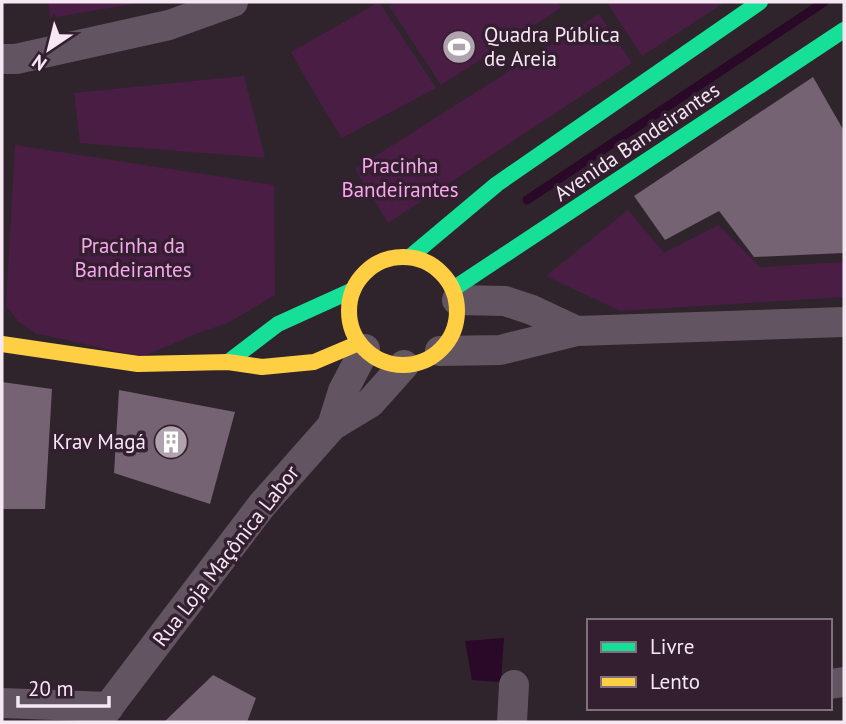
<svg xmlns="http://www.w3.org/2000/svg" width="846" height="724" font-family="'PT Sans',sans-serif">
  <style>
    .green { fill: #4a1d45 }
    .water { fill: #2a0827 }
    .lines { fill: none; stroke-linecap: round; stroke-linejoin: round }
    .stream { stroke: #2a0827; stroke-width: 9 }
    .building { fill: #756272 }
    .street { stroke: #635461; stroke-width: 30 }
    .fast { stroke: #16e098; stroke-width: 16 }
    .slow { stroke: #ffcf43; stroke-width: 16 }
    .labels { text-anchor: middle; stroke-width: 7; stroke-linejoin: round; paint-order: stroke }
    .poi-label { font-size: 21px; fill: #f6e8f3; stroke: #331f30; text-anchor: start }
    .street-label { font-size: 21px; fill: #f6e8f3; stroke: #331f30 }
    .park-label { font-size: 21px; fill: #f8a8ec; stroke: #331f30 }
  </style>
  <rect width="100%" height="100%" fill="#2f242c"/>
  <!-- green -->
  <g class="green">
    <path d="M 48,2 L 145,2 L 50,18 Z"/>
    <path d="M 379,2 L 436,88 L 342,138 L 313,91 L 291,52 Z"/>
    <path d="M 396,2 L 557,2 L 561,8 L 441,85 L 389,6 Z"/>
    <path d="M 611,2 L 725,2 L 642,56 L 608,4 Z"/>
    <path d="M 599,14 L 632,63 L 388,223 L 355,169 Z"/>
    <path d="M 244,76 L 265,158 L 80,143 L 74,93 Z"/>
    <path d="M 15,145 L 274,185 L 275,295 L 228,323 L 198,333 L 142,357 L 35,333 L 19,322 L 6,306 Z"/>
    <path d="M 628,210 L 664,253 L 718,225 L 760,267 L 844,262 L 844,297 L 620,311 L 546,276 Z"/>
  </g>
  <!-- water -->
  <path class="water" d="M 504,638 L 501,682 L 472,680 L 465,641 Z"/>
  <g class="lines">
    <!-- stream -->
    <path class="stream" d="M 527,200 L 824,2"/>
  </g>
  <!-- building -->
  <g class="building">
    <path d="M 813,77 L 844,131 L 844,253 L 754,257 L 719,211 L 665,240 L 634,196 Z"/>
    <path d="M 2,382 L 52,389 L 45,509 L 2,509 Z"/>
    <path d="M 119,390 L 235,412 L 210,504 L 114,473 Z"/>
    <path d="M 213,675 L 256,698 L 247,722 L 164,722 Z"/>
  </g>
  <g class="lines">
    <!-- street -->
    <g class="street">
      <path d="M 2,59 L 16,59 L 169,25 L 233,2"/>
      <path d="M 457,300 L 505,301 L 532,310 L 577,331"/>
      <path d="M 440,351 L 500,350 L 577,331 L 844,322"/>
      <path d="M 332,426 L 343,391 L 365,349"/>
      <path d="M 830,684 L 844,682"/>
      <path d="M 2,703 L 109,707"/>
      <path d="M 97,722 L 262,505 L 332,426 L 370,403 L 404,365"/>
      <path d="M 512,722 L 514,685"/>
    </g>
    <!-- fast -->
    <g class="fast">
      <path d="M 410,257 L 497,184 L 760,2"/>
      <path d="M 453,289 L 844,30"/>
      <path d="M 228,362 L 278,324 L 353,290"/>
    </g>
    <!-- slow -->
    <g class="slow">
      <circle cx="403" cy="311" r="54"/>
      <path d="M 2,344 L 138,364 L 228,362 L 262,367 L 314,362 L 359,343"/>
    </g>
  </g>
  <!-- icons -->
  <defs>
    <g id="stadium-disc" transform="scale(1.75)"><circle r="9.5" fill="#b0a3ad" stroke="#331f30"/><path d="M0-5a6.5 5 0 1 0 0 10a6.5 5 0 1 0 0-10ZM-3.5-1.8h7v3.6h-7Z" fill="#fff"/></g>
    <g id="building-disc" transform="scale(1.75)"><circle r="9.5" fill="#b0a3ad" stroke="#331f30"/><path d="M-4-6H4V6H1V3H-1V6H-4ZM-2.5-4.3h1.7v1.8h-1.7ZM.8-4.3h1.7v1.8H.8ZM-2.5-1h1.7V.8h-1.7ZM.8-1h1.7V.8H.8Z" fill="#fff"/></g>
  </defs>
  <g fill-rule="evenodd">
    <use href="#stadium-disc" x="459" y="47"/>
    <use href="#building-disc" x="171" y="442"/>
  </g>
  <g class="labels">
    <!-- poi labels -->
    <g class="poi-label">
      <text x="484" y="42">Quadra Pública<tspan x="484" dy="24">de Areia</tspan></text>
      <text x="146" y="449" text-anchor="end">Krav Magá</text>
    </g>
    <!-- street labels -->
    <g class="street-label">
      <text transform="translate(637 142) rotate(-34)" y="7">Avenida Bandeirantes</text>
      <text transform="translate(226 556) rotate(-52)" y="7">Rua Loja Maçônica Labor</text>
    </g>
    <!-- park labels -->
    <g class="park-label">
      <text x="400" y="173">Pracinha<tspan x="400" dy="24">Bandeirantes</tspan></text>
      <text x="133" y="253">Pracinha da<tspan x="133" dy="24">Bandeirantes</tspan></text>
    </g>
  </g>
  <!-- border -->
  <rect width="846" height="724" fill="none" stroke="#f6e8f3" stroke-width="7"/>
  <!-- legend -->
  <rect x="587" y="619" width="245" height="91" fill="#331f30" stroke="#816f7e" stroke-width="2"/>
  <rect x="601" y="642" width="35" height="10" fill="#16e098" stroke="#816f7e" stroke-width="2"/>
  <text x="650" y="654" font-size="21" fill="#f6e8f3">Livre</text>
  <rect x="601" y="677" width="35" height="10" fill="#ffcf43" stroke="#816f7e" stroke-width="2"/>
  <text x="650" y="689" font-size="21" fill="#f6e8f3">Lento</text>
  <!-- north arrow -->
  <g transform="translate(49 49) rotate(215)" stroke="#331f30" stroke-width="5" paint-order="stroke">
  <path d="M0-5L12 26L0 18L-12 26Z" fill="#f6e8f3"/>
  <text y="-10" font-size="19" font-weight="bold" text-anchor="middle" fill="#f6e8f3">N</text>
  </g>
  <!-- scale -->
  <path d="M18 696v10h91v-10" fill="none" stroke="#f6e8f3" stroke-width="3.5"/>
  <text x="28" y="696" font-size="21" fill="#f6e8f3" stroke="#331f30" stroke-width="5" paint-order="stroke">20 m</text>
</svg>
